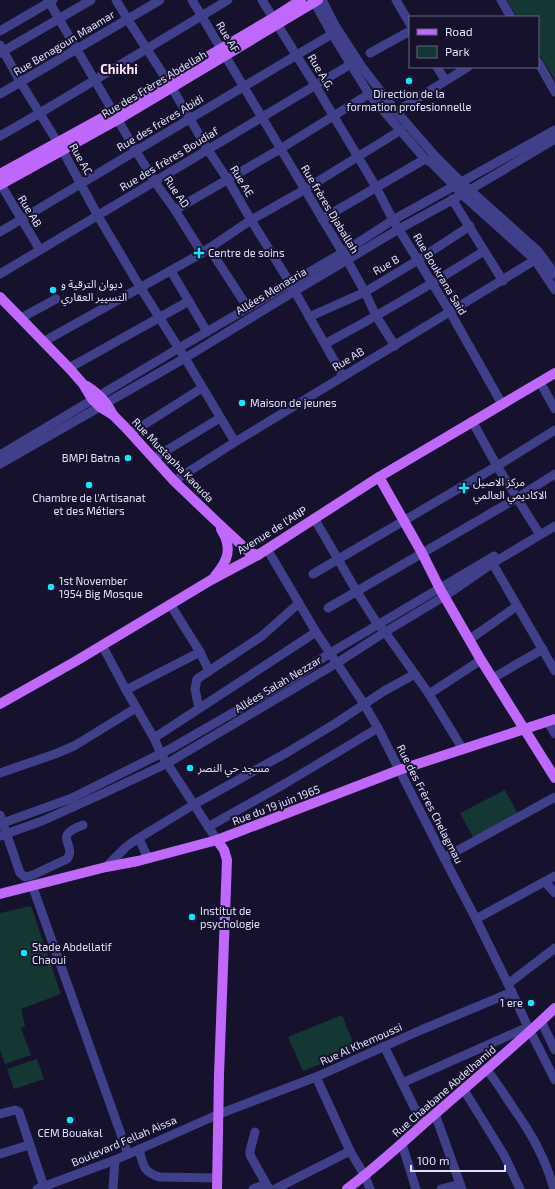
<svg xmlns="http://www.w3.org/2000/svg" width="555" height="1189" font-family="'Exo 2','Noto Sans Arabic',sans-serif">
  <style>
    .green { fill: #153734 }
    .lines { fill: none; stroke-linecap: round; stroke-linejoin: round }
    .minor { stroke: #3f3f8a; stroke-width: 9 }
    .major { stroke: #c068fc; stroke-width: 10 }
    .poi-dot { fill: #0feafa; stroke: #16122d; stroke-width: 1.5 }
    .labels { text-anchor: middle; stroke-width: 4; stroke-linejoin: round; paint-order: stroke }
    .street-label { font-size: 11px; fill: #e1dffe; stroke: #16122d }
    .poi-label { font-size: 11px; fill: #e1dffe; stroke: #16122d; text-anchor: start }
    .quarter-label { font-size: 13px; font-weight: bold; fill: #fee1f5; stroke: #16122d }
  </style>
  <rect width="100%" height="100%" fill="#16122d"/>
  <!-- green -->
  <g class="green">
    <path d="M 507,0 L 555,0 L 555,80 L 538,52 L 538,17 L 517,17 Z"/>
    <path d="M 505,790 L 518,814 L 473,837 L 460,813 Z"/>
    <path d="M 31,906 L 61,994 L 21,1009 L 25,1026 L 21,1028 L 31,1055 L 5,1064 L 0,1050 L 0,913 Z"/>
    <path d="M 342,1015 L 356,1050 L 303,1071 L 288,1037 Z"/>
    <path d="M 37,1059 L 44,1079 L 14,1089 L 7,1069 Z"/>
  </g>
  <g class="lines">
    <!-- minor -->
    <g class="minor">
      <path d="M 48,0 L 136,151 L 155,182 L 175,210 L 202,253"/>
      <path d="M 116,0 L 128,20 L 172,88 L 208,150 L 228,180 L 251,220 L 290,283 L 343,376"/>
      <path d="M 192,0 L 347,260 L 365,292 L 376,316 L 395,346"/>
      <path d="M 262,0 L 315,85 L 376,187 L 393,220 L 450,312 L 502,404"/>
      <path d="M 313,0 L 332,34 L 369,94 L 425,159 L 432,163 L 467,199 L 535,260 L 555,290"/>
      <path d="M 322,0 L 336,27 L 362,67 L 395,110 L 435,156 L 461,182 L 538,251 L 555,274"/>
      <path d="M 396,0 L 410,24"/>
      <path d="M 501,0 L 511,17"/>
      <path d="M 0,31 L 53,0"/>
      <path d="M 0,45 L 21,83 L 63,151 L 98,216 L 140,287 L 185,358 L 235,442"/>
      <path d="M 0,53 L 91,0"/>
      <path d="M 370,53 L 410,31"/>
      <path d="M 538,62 L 555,92"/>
      <path d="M 437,67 L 445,80"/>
      <path d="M 0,94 L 160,0"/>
      <path d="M 405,106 L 468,67"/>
      <path d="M 0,136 L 40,113 L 228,0"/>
      <path d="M 0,183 L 40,250"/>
      <path d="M 452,199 L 503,281"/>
      <path d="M 175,210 L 280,149 L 369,94"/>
      <path d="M 322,219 L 425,159"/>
      <path d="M 0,232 L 332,34"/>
      <path d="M 209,248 L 248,308"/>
      <path d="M 171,271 L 207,332"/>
      <path d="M 0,274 L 351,64"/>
      <path d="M 309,317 L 365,292 L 418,260 L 470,226"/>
      <path d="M 21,318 L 56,299"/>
      <path d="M 43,342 L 202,253 L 251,220 L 304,190 L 401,130"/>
      <path d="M 325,344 C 379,315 432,284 484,251"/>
      <path d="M 69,368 L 189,301"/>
      <path d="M 540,382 L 555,409"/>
      <path d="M 472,421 L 497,466 L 537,530"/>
      <path d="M 131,433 L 202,388"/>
      <path d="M 0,455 L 179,348 L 342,253 L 393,220 L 555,130"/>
      <path d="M 154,458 L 220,418"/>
      <path d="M 0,464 L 185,358 L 295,291 L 399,229 L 463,194 L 555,139"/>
      <path d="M 174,481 L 235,442 L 535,260"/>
      <path d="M 314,518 L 357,592 L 378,625 L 385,632 L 429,694 L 462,748"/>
      <path d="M 267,549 L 316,632 L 364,704 L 378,728 L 444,858 L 476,919 L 508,984 L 528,1027 L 555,1080"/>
      <path d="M 490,559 L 555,671"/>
      <path d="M 313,574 L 497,466 L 555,430"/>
      <path d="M 170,604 L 200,652 L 209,671 L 262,636 L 299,603"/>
      <path d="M 328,608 L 517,498 L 555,474"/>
      <path d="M 470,639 L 517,606"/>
      <path d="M 102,645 L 126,690 L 154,738 L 161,754 L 217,840"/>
      <path d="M 493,678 L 543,649"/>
      <path d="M 126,690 L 200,652"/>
      <path d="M 429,694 L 481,660"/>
      <path d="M 199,708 L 195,689 L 197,679 L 209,671"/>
      <path d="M 548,722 L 555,734"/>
      <path d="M 154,738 L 316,632"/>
      <path d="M 0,773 L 55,754 L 74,746 L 136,708"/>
      <path d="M 0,815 L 20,873 L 25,877 L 33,875 L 67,859 C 78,844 50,837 83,825"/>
      <path d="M 0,824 L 72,798 L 170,749 L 300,674 L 330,653 L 494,556"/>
      <path d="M 208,827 L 286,783 L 378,728"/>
      <path d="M 0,836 L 42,821 L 102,794 L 166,764 L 337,663 L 385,632 L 445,596 L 493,563 L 555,526"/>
      <path d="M 139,839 L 148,858"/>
      <path d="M 444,858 L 555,797"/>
      <path d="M 106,867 L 126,847 L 134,841 L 193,805 L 288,752 L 336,723 L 384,691 L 415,674"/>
      <path d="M 545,882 L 555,893"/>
      <path d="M 32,885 L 128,1154"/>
      <path d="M 476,919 L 555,876"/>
      <path d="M 508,984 L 555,948"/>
      <path d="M 541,1021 L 555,1050"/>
      <path d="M 384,1046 L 423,1125"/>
      <path d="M 487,1070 C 496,1081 504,1094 512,1106 C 531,1133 545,1157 554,1189"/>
      <path d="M 316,1077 L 350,1151 L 365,1176 L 370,1189"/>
      <path d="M 402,1083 L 528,1027"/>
      <path d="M 464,1090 L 504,1155 L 520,1189"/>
      <path d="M 0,1114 L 15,1110 L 19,1112 L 44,1187"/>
      <path d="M 435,1114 L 462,1189"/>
      <path d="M 255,1132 L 250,1151 L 250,1155 L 269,1189"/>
      <path d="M 402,1144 L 416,1189"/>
      <path d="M 139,1149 C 143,1164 143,1173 160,1177 L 217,1178"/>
      <path d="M 0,1154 L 29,1145"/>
      <path d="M 37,1189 L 115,1160 L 219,1114 L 316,1077 L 421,1030 L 512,992"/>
      <path d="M 113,1189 L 115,1160"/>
      <path d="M 253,1189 L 266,1184"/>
      <path d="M 275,1189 L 350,1151"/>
      <path d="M 441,1189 L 460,1184"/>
    </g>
    <!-- major -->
    <g class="major">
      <path d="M 0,174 L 113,112 L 273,18 L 301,0"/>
      <path d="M 0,185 L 119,119 L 318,0"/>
      <path d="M 0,297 L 69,368 L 83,384 L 92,399 L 100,407 L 113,415 L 125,427 L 174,481 L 217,522 L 249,552 L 258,555"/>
      <path d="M 87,386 C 100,395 106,401 113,415"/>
      <path d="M 379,477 L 422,553 L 440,589 L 481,660 L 555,778"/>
      <path d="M 215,576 C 228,561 233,548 221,529"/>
      <path d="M 0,704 L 76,661 L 211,580 L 258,555 L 379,477 L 555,373"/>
      <path d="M 0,894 L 106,867 L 138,861 L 217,840 L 399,770 L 555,719"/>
      <path d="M 217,1189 L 219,1075 L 227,860 L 224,850 L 217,840"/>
      <path d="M 347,1189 C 378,1166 405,1140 435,1114 C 475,1079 516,1045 555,1008"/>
    </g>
  </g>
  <!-- markers -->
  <g class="poi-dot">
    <circle cx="409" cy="81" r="4"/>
    <path d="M197 247h4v4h4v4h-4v4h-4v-4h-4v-4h4z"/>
    <circle cx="53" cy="290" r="4"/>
    <circle cx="242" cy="403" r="4"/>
    <circle cx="128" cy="458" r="4"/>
    <circle cx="89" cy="485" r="4"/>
    <path d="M462 482h4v4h4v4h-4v4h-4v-4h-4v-4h4z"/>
    <circle cx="51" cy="587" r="4"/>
    <circle cx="190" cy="768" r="4"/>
    <circle cx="192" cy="917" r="4"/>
    <circle cx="24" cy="953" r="4"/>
    <circle cx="531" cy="1003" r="4"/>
    <circle cx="70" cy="1120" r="4"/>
  </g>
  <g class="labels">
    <!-- street labels -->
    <g class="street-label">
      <text transform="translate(228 37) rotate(59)" y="4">Rue AF</text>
      <text transform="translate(64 43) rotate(-31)" y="4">Rue Benagoun Maamar</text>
      <text transform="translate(321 72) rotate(59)" y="4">Rue A.G.</text>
      <text transform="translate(154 84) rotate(-31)" y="4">Rue des Frères Abdellah</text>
      <text transform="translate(160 123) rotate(-31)" y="4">Rue des frères Abidi</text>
      <text transform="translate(81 159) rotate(60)" y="4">Rue AC</text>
      <text transform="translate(169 159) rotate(-31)" y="4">Rue des frères Boudiaf</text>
      <text transform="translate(242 181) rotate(59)" y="4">Rue AE</text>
      <text transform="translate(177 192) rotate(56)" y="4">Rue AD</text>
      <text transform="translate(330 209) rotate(59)" y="4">Rue frères Djaballah</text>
      <text transform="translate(30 211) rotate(59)" y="4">Rue AB</text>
      <text transform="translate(386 265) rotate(-30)" y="4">Rue B</text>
      <text transform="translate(440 274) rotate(59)" y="4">Rue Boukrana Said</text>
      <text transform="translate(271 291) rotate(-31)" y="4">Allées Menasria</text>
      <text transform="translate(348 359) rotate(-31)" y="4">Rue AB</text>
      <text transform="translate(173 460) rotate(46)" y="4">Rue Mustapha Kaouda</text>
      <text transform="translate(272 530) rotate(-32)" y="4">Avenue de l'ANP</text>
      <text transform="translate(278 684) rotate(-31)" y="4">Allées Salah Nezzar</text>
      <text transform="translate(430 804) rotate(63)" y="4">Rue des Frères Chelagmau</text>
      <text transform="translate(276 805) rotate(-21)" y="4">Rue du 19 juin 1965</text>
      <text transform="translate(361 1044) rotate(-24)" y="4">Rue Al Khemoussi</text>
      <text transform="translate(444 1091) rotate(-41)" y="4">Rue Chaabane Abdelhamid</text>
      <text transform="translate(124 1141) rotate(-23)" y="4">Boulevard Fellah Aissa</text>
    </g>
    <!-- poi labels -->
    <g class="poi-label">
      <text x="409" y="98" text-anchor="middle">Direction de la<tspan x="409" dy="13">formation profesionnelle</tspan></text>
      <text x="208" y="257">Centre de soins</text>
      <text x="61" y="288">ديوان الترقية و<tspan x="61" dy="13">التسيير العقاري</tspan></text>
      <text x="250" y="407">Maison de jeunes</text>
      <text x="120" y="462" text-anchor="end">BMPJ Batna</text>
      <text x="473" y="486">مركز الاصيل<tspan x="473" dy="13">الاكاديمي العالمي</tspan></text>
      <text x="89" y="502" text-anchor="middle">Chambre de l'Artisanat<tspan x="89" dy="13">et des Métiers</tspan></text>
      <text x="59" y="585">1st November<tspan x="59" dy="13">1954 Big Mosque</tspan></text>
      <text x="198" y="772">مسجد حي النصر</text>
      <text x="200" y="915">Institut de<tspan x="200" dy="13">psychologie</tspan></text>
      <text x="32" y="951">Stade Abdellatif<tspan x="32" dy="13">Chaoui</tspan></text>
      <text x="523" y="1007" text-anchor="end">1 ere</text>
      <text x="70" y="1137" text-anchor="middle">CEM Bouakal</text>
    </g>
    <!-- quarter labels -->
    <g class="quarter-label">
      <text x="119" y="74">Chikhi</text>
    </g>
  </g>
  <!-- legend -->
  <rect x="409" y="16" width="130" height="52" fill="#16122d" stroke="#676481"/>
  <rect x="417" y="29" width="20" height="6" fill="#c068fc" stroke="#676481"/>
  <text x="445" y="36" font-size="12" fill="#e1dffe">Road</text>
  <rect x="417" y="46" width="20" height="12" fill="#153734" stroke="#676481"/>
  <text x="445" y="56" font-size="12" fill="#e1dffe">Park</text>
  <!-- scale -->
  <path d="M411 1165v6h94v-6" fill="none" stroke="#e1dffe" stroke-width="2"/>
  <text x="417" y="1165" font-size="12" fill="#e1dffe" stroke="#16122d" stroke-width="3" paint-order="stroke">100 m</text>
</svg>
